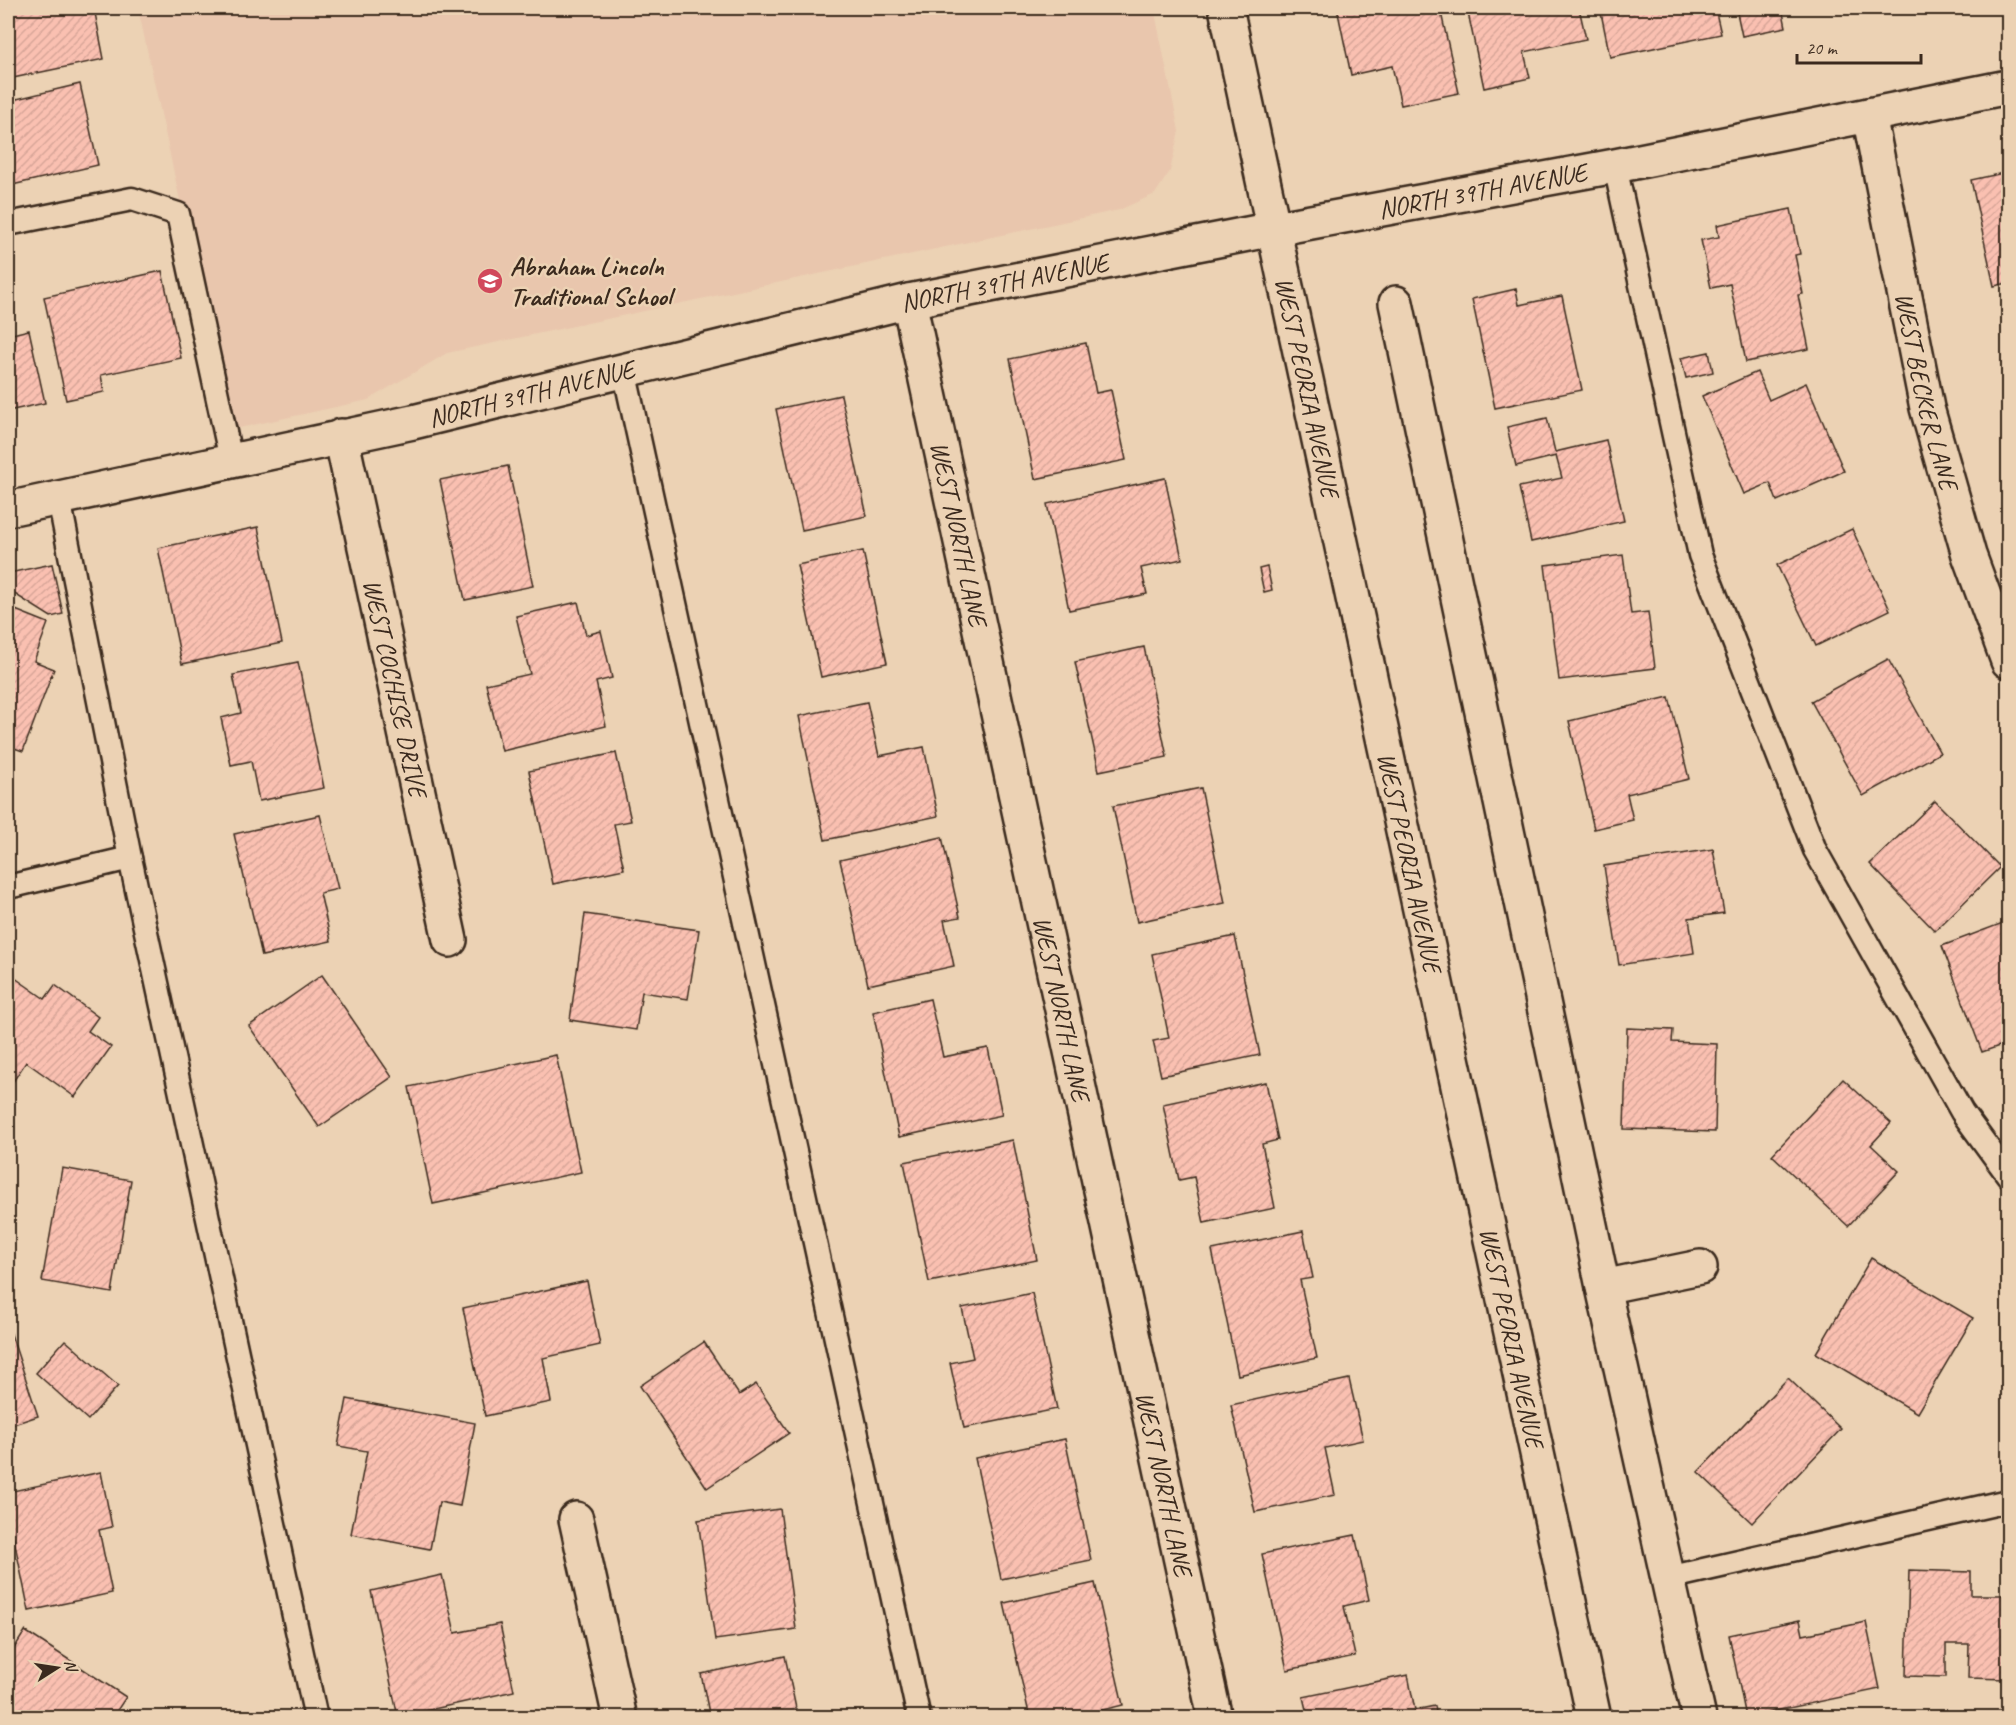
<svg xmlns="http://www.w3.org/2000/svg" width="2016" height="1725" font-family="Caveat,sans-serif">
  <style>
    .built { fill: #e9c6ad }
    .building { fill: url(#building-hatch); stroke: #3b2a1e; stroke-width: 1.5 }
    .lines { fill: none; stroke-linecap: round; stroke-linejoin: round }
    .lane-casing { stroke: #3b2a1e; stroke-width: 27 }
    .street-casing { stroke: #3b2a1e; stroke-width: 38 }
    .secondary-casing { stroke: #3b2a1e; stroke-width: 38 }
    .lane { stroke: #ecd2b4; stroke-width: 22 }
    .street { stroke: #ecd2b4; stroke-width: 33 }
    .secondary { stroke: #ecd2b4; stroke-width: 33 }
    .labels { text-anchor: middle; stroke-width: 5; stroke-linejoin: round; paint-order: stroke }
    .street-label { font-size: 26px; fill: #3b2a1e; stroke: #ecd2b4 }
    .poi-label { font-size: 26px; font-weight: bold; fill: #3b2a1e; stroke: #ecd2b4; text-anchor: start }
  </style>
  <defs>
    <pattern id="building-hatch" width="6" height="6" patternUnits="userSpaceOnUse" patternTransform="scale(1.5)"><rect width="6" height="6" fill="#fac0b1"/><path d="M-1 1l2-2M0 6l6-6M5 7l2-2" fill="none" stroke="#d7a598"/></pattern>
  </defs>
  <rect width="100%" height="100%" fill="#ecd2b4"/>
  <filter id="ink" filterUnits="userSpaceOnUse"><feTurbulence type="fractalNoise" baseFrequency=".0167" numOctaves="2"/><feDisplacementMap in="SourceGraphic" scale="12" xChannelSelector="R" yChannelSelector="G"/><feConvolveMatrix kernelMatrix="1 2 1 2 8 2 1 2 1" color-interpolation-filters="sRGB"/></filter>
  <g filter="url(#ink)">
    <!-- built -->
    <path class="built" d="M 138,8 L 1154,8 L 1179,131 L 1170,171 L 1155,194 L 1119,210 L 447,353 L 368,400 L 230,430 Z"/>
    <!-- building -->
    <g class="building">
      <path d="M 9,8 L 94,8 L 104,59 L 8,79 L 8,31 L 14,30 Z"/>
      <path d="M 1337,8 L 1440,8 L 1459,93 L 1401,105 L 1392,66 L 1351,75 Z"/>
      <path d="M 1467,8 L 1579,8 L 1586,39 L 1524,52 L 1530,78 L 1484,88 Z"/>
      <path d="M 1600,8 L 1715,8 L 1721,34 L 1610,57 Z"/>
      <path d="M 1736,8 L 1782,8 L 1786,27 L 1742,36 Z"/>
      <path d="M 1868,8 L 1890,8 L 1869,12 Z"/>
      <path d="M 80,84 L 98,165 L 8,186 L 8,101 Z"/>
      <path d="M 2008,172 L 2008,283 L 1994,286 L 1971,180 Z"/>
      <path d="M 1791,209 L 1800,254 L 1795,255 L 1803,294 L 1798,295 L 1809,349 L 1746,362 L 1730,284 L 1711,288 L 1701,240 L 1719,237 L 1717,225 Z"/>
      <path d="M 162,271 L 181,358 L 101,375 L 104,392 L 66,400 L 44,297 Z"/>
      <path d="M 1516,289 L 1519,305 L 1562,296 L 1582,390 L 1495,408 L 1472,299 Z"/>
      <path d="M 29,330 L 45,403 L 8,411 L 8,335 Z"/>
      <path d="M 1086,343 L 1096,393 L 1111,390 L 1126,460 L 1035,479 L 1010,359 Z"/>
      <path d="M 1709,352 L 1713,372 L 1686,378 L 1681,358 Z"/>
      <path d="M 1757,372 L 1769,400 L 1806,383 L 1844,471 L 1777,501 L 1770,483 L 1744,494 L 1702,396 Z"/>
      <path d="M 841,395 L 867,516 L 802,530 L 776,409 Z"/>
      <path d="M 1547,418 L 1555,452 L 1606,440 L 1624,521 L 1531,542 L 1519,487 L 1562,478 L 1556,456 L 1516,466 L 1507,427 Z"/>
      <path d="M 508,466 L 533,586 L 465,600 L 440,480 Z"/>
      <path d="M 1165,478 L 1182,559 L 1141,568 L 1147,594 L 1069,610 L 1047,504 Z"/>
      <path d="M 258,527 L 282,643 L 182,664 L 158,548 Z"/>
      <path d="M 1852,529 L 1890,610 L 1816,646 L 1777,565 Z"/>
      <path d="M 863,551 L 887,663 L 821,677 L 797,565 Z"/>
      <path d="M 1623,555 L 1631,614 L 1648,612 L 1655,668 L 1559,680 L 1545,565 Z"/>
      <path d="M 52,564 L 63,614 L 51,617 L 13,593 L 9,573 Z"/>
      <path d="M 1267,567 L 1272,590 L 1264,592 L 1259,569 Z"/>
      <path d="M 578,602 L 586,635 L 601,631 L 612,678 L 596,682 L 606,726 L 502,751 L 486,684 L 530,674 L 516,616 Z"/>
      <path d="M 8,607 L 48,623 L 34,661 L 54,669 L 23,751 L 8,746 Z"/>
      <path d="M 1144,647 L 1167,757 L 1099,771 L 1075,662 Z"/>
      <path d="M 1888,659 L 1940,753 L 1863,796 L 1811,701 Z"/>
      <path d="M 298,662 L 324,788 L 259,801 L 251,761 L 231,765 L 221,718 L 241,713 L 233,675 Z"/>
      <path d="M 1669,697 L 1689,779 L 1627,794 L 1633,820 L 1594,829 L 1569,721 Z"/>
      <path d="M 867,702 L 879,756 L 924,747 L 938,816 L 825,840 L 799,716 Z"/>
      <path d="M 616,753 L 631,821 L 614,824 L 624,869 L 553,884 L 529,771 Z"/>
      <path d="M 1201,788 L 1225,903 L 1137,922 L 1113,806 Z"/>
      <path d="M 1935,801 L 2000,867 L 1935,931 L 1870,864 Z"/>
      <path d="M 320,815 L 338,889 L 320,893 L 331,941 L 262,956 L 234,834 Z"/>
      <path d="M 942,837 L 960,917 L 944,920 L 954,966 L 868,985 L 840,860 Z"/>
      <path d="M 1713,849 L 1724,913 L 1689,918 L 1694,953 L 1619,965 L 1604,866 Z"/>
      <path d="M 585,914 L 699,930 L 688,999 L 642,992 L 636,1030 L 570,1020 Z"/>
      <path d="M 2008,921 L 2008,1043 L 1982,1052 L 1942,946 Z"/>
      <path d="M 1235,936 L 1260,1055 L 1161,1076 L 1153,1041 L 1169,1038 L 1152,954 Z"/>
      <path d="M 8,973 L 45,999 L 55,985 L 98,1017 L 88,1031 L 111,1047 L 75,1097 L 26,1062 L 8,1089 Z"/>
      <path d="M 322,975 L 392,1077 L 319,1127 L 249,1026 Z"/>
      <path d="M 930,999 L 943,1057 L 988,1048 L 1002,1115 L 899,1137 L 873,1012 Z"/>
      <path d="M 1627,1028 L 1673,1030 L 1672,1042 L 1717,1044 L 1715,1132 L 1624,1129 Z"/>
      <path d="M 556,1055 L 581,1172 L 433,1204 L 409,1087 Z"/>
      <path d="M 1843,1079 L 1891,1123 L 1871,1145 L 1899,1171 L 1848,1226 L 1772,1155 Z"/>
      <path d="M 1266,1082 L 1278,1140 L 1262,1144 L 1275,1208 L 1204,1223 L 1194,1177 L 1179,1180 L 1163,1104 Z"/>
      <path d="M 1013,1140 L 1037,1260 L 929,1282 L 904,1162 Z"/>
      <path d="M 62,1168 L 131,1180 L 112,1293 L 42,1281 Z"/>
      <path d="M 1303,1231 L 1313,1278 L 1300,1280 L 1317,1358 L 1238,1375 L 1212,1250 Z"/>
      <path d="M 1871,1258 L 1973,1318 L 1917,1413 L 1816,1353 Z"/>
      <path d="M 587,1281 L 600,1345 L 543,1358 L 551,1402 L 485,1416 L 463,1308 Z"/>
      <path d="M 1032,1293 L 1057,1409 L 964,1428 L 950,1363 L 973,1358 L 962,1308 Z"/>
      <path d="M 8,1325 L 38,1416 L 8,1426 Z"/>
      <path d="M 65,1340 L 118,1386 L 88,1420 L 36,1373 Z"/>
      <path d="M 704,1342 L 739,1395 L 756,1384 L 789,1433 L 707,1488 L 640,1386 Z"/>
      <path d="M 1788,1378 L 1841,1429 L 1752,1523 L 1698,1472 Z"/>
      <path d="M 1349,1379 L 1363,1440 L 1325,1448 L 1335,1495 L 1255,1512 L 1231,1405 Z"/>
      <path d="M 347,1399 L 475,1423 L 460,1506 L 439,1502 L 430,1549 L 351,1534 L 367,1451 L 338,1446 Z"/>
      <path d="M 1065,1439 L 1091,1560 L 1001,1579 L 975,1458 Z"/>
      <path d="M 101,1472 L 112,1527 L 99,1530 L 112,1593 L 29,1611 L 8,1511 L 8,1492 Z"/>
      <path d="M 780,1509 L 796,1629 L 715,1640 L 698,1520 Z"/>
      <path d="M 1355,1535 L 1369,1600 L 1344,1606 L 1355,1656 L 1287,1670 L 1262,1554 Z"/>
      <path d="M 1909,1570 L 1971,1572 L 1971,1595 L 2008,1595 L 2008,1679 L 1968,1678 L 1969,1644 L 1946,1644 L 1946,1677 L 1906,1676 Z"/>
      <path d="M 442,1575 L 455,1633 L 500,1624 L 514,1691 L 398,1717 L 371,1591 Z"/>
      <path d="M 1095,1583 L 1123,1705 L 1070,1718 L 1030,1718 L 1004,1603 Z"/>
      <path d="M 1800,1620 L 1803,1635 L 1866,1622 L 1880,1689 L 1746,1717 L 1729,1635 Z"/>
      <path d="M 25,1631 L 126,1697 L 112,1718 L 8,1718 L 8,1658 Z"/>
      <path d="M 785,1656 L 798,1718 L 710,1718 L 701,1674 Z"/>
      <path d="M 1408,1675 L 1415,1710 L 1435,1706 L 1437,1718 L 1308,1718 L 1303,1697 Z"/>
    </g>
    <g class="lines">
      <!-- lane casing -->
      <g class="lane-casing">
        <g id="lane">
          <path d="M 1615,166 L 1700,555 L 1815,850 L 1962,1112 L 2008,1175"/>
          <path d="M 8,224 L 132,199 L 178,214 L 231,460"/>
          <path d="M 624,370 L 919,1718"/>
          <path d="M 59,499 L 130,858 L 316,1718"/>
          <path d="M 8,887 L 130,858"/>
          <path d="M 1668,1578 L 2008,1501"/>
        </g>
      </g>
      <!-- street casing -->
      <g class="street-casing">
        <g id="street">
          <path id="s1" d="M 1869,115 L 1927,408 L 1969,555 L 2008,661"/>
          <path id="s2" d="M 909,301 L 1215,1718"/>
          <path d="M 1396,303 L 1603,1287 L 1699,1718"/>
          <path id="s3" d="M 341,436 L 450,940"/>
          <path id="s4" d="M 8,509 L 413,422 L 909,301 L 1273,229"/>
          <path d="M 1603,1287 L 1700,1267"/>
          <path d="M 576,1519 L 620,1718"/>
        </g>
      </g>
      <!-- secondary casing -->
      <g class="secondary-casing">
        <g id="secondary">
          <path id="s5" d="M 1226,8 L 1594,1718"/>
          <path id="s6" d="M 1273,229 L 1615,166 L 2008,87"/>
        </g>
      </g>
      <!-- lane -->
      <use href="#lane" class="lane"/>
      <!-- street -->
      <use href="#street" class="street"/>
      <!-- secondary -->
      <use href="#secondary" class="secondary"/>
    </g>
  </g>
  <!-- icons -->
  <defs>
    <g id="school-disc" transform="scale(1.35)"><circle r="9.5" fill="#d1495b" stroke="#ecd2b4"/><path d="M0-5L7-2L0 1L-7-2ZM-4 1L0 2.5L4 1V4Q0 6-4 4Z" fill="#fff"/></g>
  </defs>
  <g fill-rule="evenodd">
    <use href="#school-disc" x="490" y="281"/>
  </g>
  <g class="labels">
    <!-- street labels -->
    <g class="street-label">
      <text dy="9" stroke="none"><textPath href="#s6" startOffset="213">NORTH 39TH AVENUE</textPath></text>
      <text dy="9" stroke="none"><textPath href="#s4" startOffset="1022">NORTH 39TH AVENUE</textPath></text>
      <text dy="9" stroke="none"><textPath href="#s5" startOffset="388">WEST PEORIA AVENUE</textPath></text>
      <text dy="9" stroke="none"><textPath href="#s1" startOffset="282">WEST BECKER LANE</textPath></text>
      <text dy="9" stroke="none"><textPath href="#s4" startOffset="536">NORTH 39TH AVENUE</textPath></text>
      <text dy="9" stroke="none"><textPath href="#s2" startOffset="238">WEST NORTH LANE</textPath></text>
      <text dy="9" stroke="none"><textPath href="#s3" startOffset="258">WEST COCHISE DRIVE</textPath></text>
      <text dy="9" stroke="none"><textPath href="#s5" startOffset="874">WEST PEORIA AVENUE</textPath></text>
      <text dy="9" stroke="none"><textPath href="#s2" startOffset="724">WEST NORTH LANE</textPath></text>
      <text dy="9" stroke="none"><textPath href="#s5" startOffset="1360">WEST PEORIA AVENUE</textPath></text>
      <text dy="9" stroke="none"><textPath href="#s2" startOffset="1210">WEST NORTH LANE</textPath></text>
    </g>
    <!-- poi labels -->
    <g class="poi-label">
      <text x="510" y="275">Abraham Lincoln<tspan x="510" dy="30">Traditional School</tspan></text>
    </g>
  </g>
  <!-- margin -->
  <rect width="2016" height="1725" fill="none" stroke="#ecd2b4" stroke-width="30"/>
  <rect x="15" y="15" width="1986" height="1695" fill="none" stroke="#3b2a1e" stroke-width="2" filter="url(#ink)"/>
  <!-- north arrow -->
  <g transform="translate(57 1668) rotate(78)" stroke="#ecd2b4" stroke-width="4.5" paint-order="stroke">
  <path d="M0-4.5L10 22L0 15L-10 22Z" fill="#3b2a1e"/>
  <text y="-9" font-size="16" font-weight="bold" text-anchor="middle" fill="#3b2a1e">N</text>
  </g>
  <!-- scale -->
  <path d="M1797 54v9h124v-9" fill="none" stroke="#3b2a1e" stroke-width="3"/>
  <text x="1806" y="54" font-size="18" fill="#3b2a1e" stroke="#ecd2b4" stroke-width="4.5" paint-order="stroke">20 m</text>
</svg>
